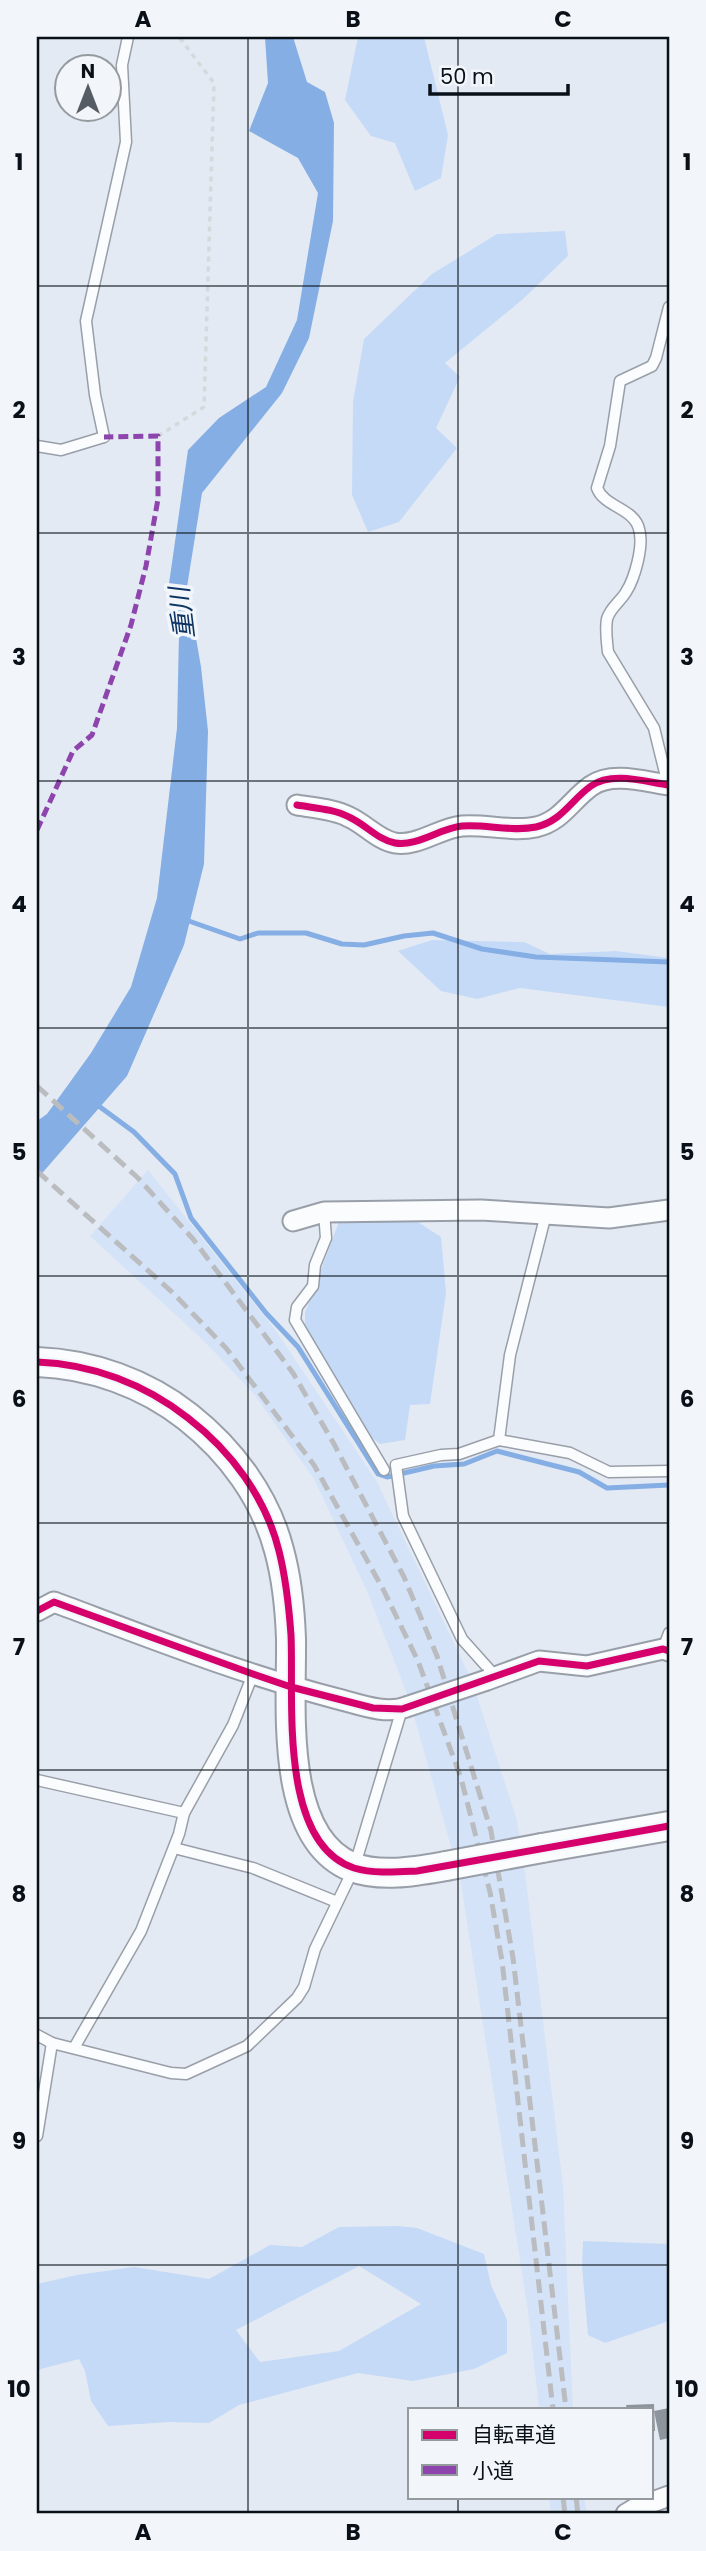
<svg xmlns="http://www.w3.org/2000/svg" width="706" height="2551" font-family="Poppins,'Noto Sans JP',sans-serif">
  <style>
    .built { fill: #d4e3f8 }
    .green { fill: #c5daf7; fill-rule: evenodd }
    .water { fill: #84aee4 }
    .lines { fill: none; stroke-linecap: round; stroke-linejoin: round }
    .stream { stroke: #84aee4; stroke-width: 5 }
    .building { fill: #8e949b }
    .lane-casing { stroke: #999fa8; stroke-width: 13 }
    .street-casing { stroke: #999fa8; stroke-width: 23 }
    .secondary-casing { stroke: #999fa8; stroke-width: 32 }
    .path { stroke: #d6d9dc; stroke-width: 3.5; stroke-dasharray: 5 5; stroke-linecap: butt }
    .lane { stroke: #fbfcfd; stroke-width: 10 }
    .street { stroke: #fbfcfd; stroke-width: 19 }
    .secondary { stroke: #fbfcfd; stroke-width: 28 }
    .rail { stroke: #babcbf; stroke-width: 5; stroke-dasharray: 14 7; stroke-linecap: butt }
    .street-bridge-casing { stroke: #999fa8; stroke-width: 23; stroke-linecap: butt }
    .secondary-bridge-casing { stroke: #999fa8; stroke-width: 32; stroke-linecap: butt }
    .street-bridge { stroke: #fbfcfd; stroke-width: 19 }
    .secondary-bridge { stroke: #fbfcfd; stroke-width: 28 }
    .quiet { stroke: #8e44ad; stroke-width: 5; stroke-dasharray: 10 5; stroke-linecap: butt }
    .cycleway-casing { stroke: #f2f6fa; stroke-width: 11 }
    .cycleway { stroke: #d6006c; stroke-width: 7 }
    .grid { fill: none; stroke: #0a1017; stroke-width: 2; stroke-opacity: 0.55 }
    .labels { text-anchor: middle; stroke-width: 7; stroke-linejoin: round; paint-order: stroke }
    .water-label { font-size: 26px; font-style: italic; fill: #0c3362; stroke: #f2f6fa }
    .neatline { fill: none; stroke: #0a1017; stroke-width: 2.5 }
    .grid-label { font-size: 23px; text-anchor: middle; font-weight: bold; fill: #0a1017 }
  </style>
  <rect width="100%" height="100%" fill="#e3eaf4"/>
  <!-- built -->
  <g class="built">
    <path d="M 148,1170 L 276,1331 L 377,1482 L 472,1681 L 517,1820 L 525,1872 L 563,2186 L 573,2409 L 539,2409 L 528,2311 L 460,1878 L 409,1699 L 367,1591 L 314,1479 L 254,1394 L 203,1340 L 90,1236 Z"/>
    <path d="M 549,2497 L 584,2497 L 587,2514 L 551,2514 Z"/>
  </g>
  <!-- green -->
  <g class="green">
    <path d="M 358,37 L 424,37 L 448,135 L 441,178 L 415,191 L 395,143 L 371,136 L 345,100 Z"/>
    <path d="M 565,231 L 568,256 L 522,300 L 445,363 L 460,377 L 436,428 L 457,448 L 399,522 L 368,532 L 352,495 L 353,402 L 364,339 L 432,274 L 497,234 Z"/>
    <path d="M 432,940 L 524,942 L 550,954 L 616,951 L 669,958 L 669,1007 L 520,988 L 477,999 L 441,991 L 398,951 Z"/>
    <path d="M 410,1217 L 441,1237 L 446,1293 L 430,1404 L 410,1405 L 405,1440 L 380,1444 L 366,1433 L 305,1328 L 305,1313 L 340,1219 Z"/>
    <path d="M 398,2226 L 417,2228 L 484,2254 L 491,2285 L 507,2320 L 507,2353 L 474,2369 L 413,2381 L 358,2373 L 239,2405 L 209,2423 L 170,2422 L 108,2426 L 91,2401 L 85,2371 L 79,2359 L 37,2370 L 37,2284 L 77,2275 L 134,2267 L 209,2279 L 270,2245 L 302,2247 L 339,2227 ZM 359,2266 L 421,2304 L 339,2351 L 260,2362 L 236,2330 Z"/>
    <path d="M 583,2241 L 669,2244 L 669,2321 L 605,2343 L 588,2335 L 582,2266 Z"/>
  </g>
  <!-- water -->
  <path class="water" d="M 265,37 L 293,37 L 307,82 L 325,92 L 334,123 L 333,221 L 309,338 L 282,393 L 202,493 L 187,587 L 201,667 L 208,731 L 204,864 L 184,945 L 127,1076 L 37,1179 L 37,1121 L 47,1114 L 91,1053 L 131,987 L 157,898 L 177,728 L 179,634 L 167,598 L 188,450 L 219,418 L 266,387 L 297,320 L 318,193 L 298,158 L 249,131 L 268,83 Z"/>
  <g class="lines">
    <!-- stream -->
    <g class="stream">
      <path d="M 186,920 L 240,939 L 258,933 L 306,933 L 342,944 L 364,945 L 404,936 L 433,933 L 482,949 L 536,957 L 669,962"/>
      <path d="M 96,1104 L 134,1132 L 175,1174 L 191,1218 L 266,1313 L 298,1347 L 378,1474 L 387,1477 L 434,1466 L 464,1464 L 497,1451 L 579,1472 L 607,1488 L 669,1485"/>
    </g>
  </g>
  <!-- building -->
  <g class="building">
    <path d="M 654,2404 L 655,2431 L 652,2431 L 652,2409 L 627,2409 L 626,2405 Z"/>
    <path d="M 669,2408 L 669,2438 L 660,2440 L 654,2411 Z"/>
  </g>
  <g class="lines">
    <!-- lane casing -->
    <g class="lane-casing">
      <g id="lane">
        <path d="M 37,446 L 61,450 L 104,437 L 95,395 L 86,321 L 126,142 L 122,65 L 128,37"/>
        <path d="M 668,785 L 654,728 L 608,652 C 607,642 605,630 607,619 C 610,608 620,602 626,592 C 635,578 644,545 639,529 C 634,508 604,507 597,488 L 610,446 L 620,381 L 652,366 L 656,358 L 669,307"/>
        <path d="M 324,1212 L 326,1238 L 315,1265 L 313,1286 L 297,1307 L 295,1320 L 384,1470"/>
        <path d="M 499,1440 L 510,1355 L 546,1214"/>
        <path d="M 663,1649 L 669,1633"/>
        <path d="M 496,1677 L 462,1639 L 403,1516 L 396,1465 L 441,1455 L 459,1454 L 499,1440 L 570,1453 L 609,1472 L 669,1471"/>
        <path d="M 37,1780 L 184,1813"/>
        <path d="M 174,1848 L 253,1868 L 337,1902"/>
        <path d="M 37,2035 L 52,2043"/>
        <path d="M 74,2048 L 141,1931 L 179,1834 L 184,1813 L 233,1725 L 253,1674"/>
        <path d="M 37,2136 L 52,2043 L 171,2073 L 186,2074 L 247,2046 L 297,1998 L 304,1987 L 315,1949 L 354,1868 L 402,1709"/>
      </g>
    </g>
    <!-- street casing -->
    <g class="street-casing">
      <g id="street">
        <path d="M 297,805 C 314,808 334,809 349,817 C 365,824 378,840 395,843 C 417,847 440,828 462,826 C 486,824 512,832 536,827 C 562,821 571,800 591,786 C 612,771 646,782 669,785"/>
        <path d="M 293,1221 L 324,1212 L 481,1210 L 609,1218 L 669,1210"/>
        <path d="M 37,1611 L 54,1602 C 148,1637 241,1674 338,1699 C 358,1704 386,1715 406,1707"/>
        <path d="M 487,1680 L 539,1661 L 587,1666 L 663,1649 L 669,1651"/>
        <path d="M 626,2514 L 636,2508 L 669,2496"/>
      </g>
    </g>
    <!-- secondary casing -->
    <g class="secondary-casing">
      <g id="secondary">
        <path d="M 37,1362 C 91,1364 145,1383 188,1417 C 231,1451 265,1497 279,1550 C 287,1579 290,1610 291,1639 C 292,1704 278,1837 352,1867 C 381,1878 417,1871 446,1866"/>
        <path d="M 542,1848 L 669,1826"/>
      </g>
    </g>
    <!-- path -->
    <path class="path" d="M 158,436 L 204,407 L 214,83 L 179,37"/>
    <!-- lane -->
    <use href="#lane" class="lane"/>
    <!-- street -->
    <use href="#street" class="street"/>
    <!-- secondary -->
    <use href="#secondary" class="secondary"/>
    <!-- rail -->
    <g class="rail">
      <path d="M 37,1086 L 138,1178 L 193,1239 L 293,1373 L 334,1444 L 404,1577 L 437,1656 L 491,1831 L 513,1958 L 566,2409"/>
      <path d="M 37,1171 L 172,1292 L 226,1348 L 314,1465 L 383,1589 L 418,1661 L 461,1778 L 490,1892 L 502,1961 L 553,2409"/>
      <path d="M 563,2497 L 565,2514"/>
      <path d="M 576,2497 L 578,2514"/>
    </g>
    <!-- street-bridge casing -->
    <g class="street-bridge-casing">
      <path id="street-bridge" d="M 406,1707 L 487,1680"/>
    </g>
    <!-- secondary-bridge casing -->
    <g class="secondary-bridge-casing">
      <path id="secondary-bridge" d="M 446,1866 L 542,1848"/>
    </g>
    <!-- street-bridge -->
    <use href="#street-bridge" class="street-bridge"/>
    <!-- secondary-bridge -->
    <use href="#secondary-bridge" class="secondary-bridge"/>
    <!-- quiet -->
    <path class="quiet" d="M 37,830 L 73,751 L 92,735 L 131,625 L 146,566 L 158,499 L 158,436 L 104,437"/>
    <!-- cycleway casing -->
    <g class="cycleway-casing">
      <g id="cycleway">
        <path d="M 297,805 C 314,808 334,809 349,817 C 365,824 378,840 395,843 C 417,847 440,828 462,826 C 486,824 512,832 536,827 C 562,821 571,800 591,786 C 612,771 646,782 669,785"/>
        <path d="M 37,1362 C 92,1364 145,1384 188,1418 C 231,1451 266,1498 279,1551 C 286,1579 289,1607 291,1635 C 294,1698 278,1843 354,1868 C 374,1874 397,1872 417,1871 L 669,1826"/>
        <path d="M 37,1611 L 54,1602 L 253,1674 L 291,1687 L 373,1708 L 402,1709 L 539,1661 L 587,1666 L 663,1649 L 669,1651"/>
      </g>
    </g>
    <!-- cycleway -->
    <use href="#cycleway" class="cycleway"/>
  </g>
  <!-- grid -->
  <path class="grid" d="M 248,37 L 248,2514M 458,37 L 458,2409M 37,286 L 669,286M 37,533 L 669,533M 37,781 L 669,781M 37,1028 L 669,1028M 37,1276 L 669,1276M 37,1523 L 669,1523M 37,1770 L 669,1770M 37,2018 L 669,2018M 37,2265 L 669,2265M 458,2497 L 458,2514"/>
  <g class="labels">
    <!-- water labels -->
    <g class="water-label">
      <text transform="translate(182 613) rotate(-97)" y="9">重川</text>
    </g>
  </g>
  <!-- border -->
  <rect width="706" height="2551" fill="none" stroke="#f2f6fa" stroke-width="77"/>
  <!-- legend -->
  <rect x="408" y="2408" width="245" height="91" fill="#f2f6fa" stroke="#959a9f" stroke-width="2"/>
  <rect x="422" y="2430" width="35" height="10" fill="#d6006c" stroke="#959a9f" stroke-width="2"/>
  <text x="472" y="2442" font-size="21" fill="#0a1017">自転車道</text>
  <rect x="422" y="2465" width="35" height="10" fill="#8e44ad" stroke="#959a9f" stroke-width="2"/>
  <text x="472" y="2478" font-size="21" fill="#0a1017">小道</text>
  <!-- north arrow -->
  <g transform="translate(88 88)"><circle r="33" fill="#f2f6fa" stroke="#959a9f" stroke-width="2"/>
  <path d="M0-5L12 26L0 18L-12 26Z" fill="#565c64"/>
  <text y="-10" font-size="19" font-weight="bold" text-anchor="middle" fill="#0a1017">N</text>
  </g>
  <!-- scale -->
  <path d="M430 84v10h138v-10" fill="none" stroke="#0a1017" stroke-width="3.5"/>
  <text x="440" y="84" font-size="21" fill="#0a1017" stroke="#f2f6fa" stroke-width="5" paint-order="stroke">50 m</text>
  <rect x="38" y="38" width="630" height="2474" class="neatline"/>
  <g class="grid-label">
    <text x="143" y="27">A</text>
    <text x="353" y="27">B</text>
    <text x="563" y="27">C</text>
    <text x="19" y="170">1</text>
    <text x="687" y="170">1</text>
    <text x="19" y="418">2</text>
    <text x="687" y="418">2</text>
    <text x="19" y="665">3</text>
    <text x="687" y="665">3</text>
    <text x="19" y="912">4</text>
    <text x="687" y="912">4</text>
    <text x="19" y="1160">5</text>
    <text x="687" y="1160">5</text>
    <text x="19" y="1407">6</text>
    <text x="687" y="1407">6</text>
    <text x="19" y="1655">7</text>
    <text x="687" y="1655">7</text>
    <text x="19" y="1902">8</text>
    <text x="687" y="1902">8</text>
    <text x="19" y="2149">9</text>
    <text x="687" y="2149">9</text>
    <text x="19" y="2397">10</text>
    <text x="687" y="2397">10</text>
    <text x="143" y="2540">A</text>
    <text x="353" y="2540">B</text>
    <text x="563" y="2540">C</text>
  </g>
</svg>
